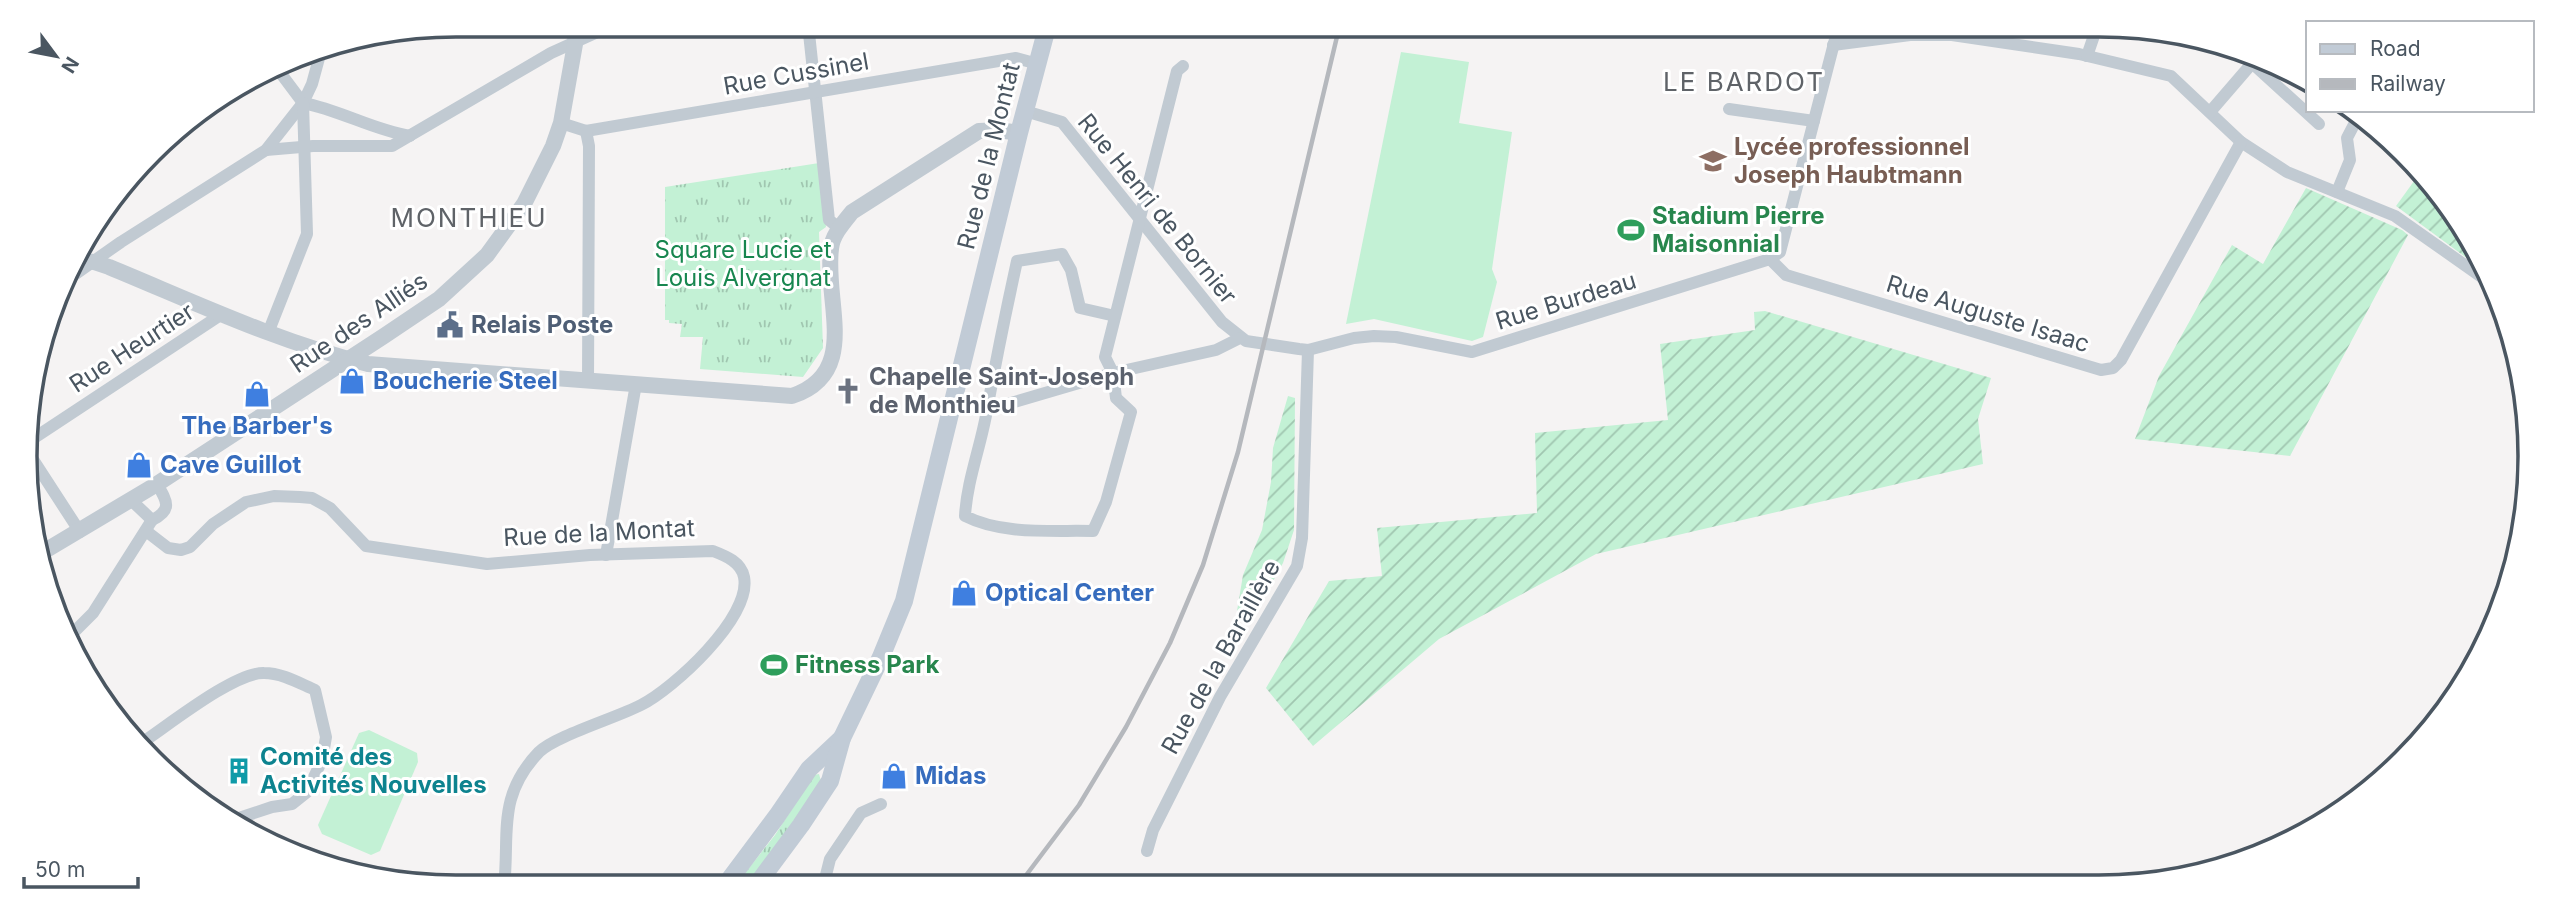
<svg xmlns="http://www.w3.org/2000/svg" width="2555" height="912" font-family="Inter,sans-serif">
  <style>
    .commercial { fill: #fdf9ef }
    .grass { fill: url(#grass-tufts) }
    .garden { fill: url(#garden-furrows) }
    .pitch { fill: #c3f1d5 }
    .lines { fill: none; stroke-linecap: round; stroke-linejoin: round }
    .minor { stroke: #c1cad2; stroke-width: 12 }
    .tertiary { stroke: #c1cad2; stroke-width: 16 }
    .secondary { stroke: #c1cbd6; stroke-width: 18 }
    .rail { stroke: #b5b8bd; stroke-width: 4.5 }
    .labels { text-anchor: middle; stroke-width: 6; stroke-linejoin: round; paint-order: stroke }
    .street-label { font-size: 24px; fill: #4a5661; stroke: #fff }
    .education-label { font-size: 24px; font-weight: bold; fill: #785e54; stroke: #fff; text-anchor: start }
    .leisure-label { font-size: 24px; font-weight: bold; fill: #27864d; stroke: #fff; text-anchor: start }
    .park-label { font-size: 24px; fill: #17864f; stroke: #fff }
    .service-label { font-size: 24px; font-weight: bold; fill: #4e5e75; stroke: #fff; text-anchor: start }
    .worship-label { font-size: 24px; font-weight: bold; fill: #5b616d; stroke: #fff; text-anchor: start }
    .shop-label { font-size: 24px; font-weight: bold; fill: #366cbe; stroke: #fff; text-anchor: start }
    .culture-label { font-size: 24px; font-weight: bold; fill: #0d838f; stroke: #fff; text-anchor: start }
    .neighbourhood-label { font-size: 26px; letter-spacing: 2px; fill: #5f6368; stroke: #fff }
    .rim { fill: none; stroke: #4a5661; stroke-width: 3.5 }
  </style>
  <defs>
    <pattern id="grass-tufts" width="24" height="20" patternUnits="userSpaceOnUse" patternTransform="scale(1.75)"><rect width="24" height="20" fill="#c3f1d5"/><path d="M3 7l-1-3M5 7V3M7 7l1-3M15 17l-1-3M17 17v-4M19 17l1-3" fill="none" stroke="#a0c6b0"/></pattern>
    <pattern id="garden-furrows" width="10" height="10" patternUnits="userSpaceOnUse" patternTransform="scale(1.75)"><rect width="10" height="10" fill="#c3f1d5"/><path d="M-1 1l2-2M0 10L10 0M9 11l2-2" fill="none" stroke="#a0c6b0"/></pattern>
  </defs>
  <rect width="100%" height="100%" fill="#f5f3f3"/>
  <!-- commercial -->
  <path class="commercial" d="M 295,844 L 361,875 L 345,873 L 287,847 Z"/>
  <!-- grass -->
  <g class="grass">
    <path d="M 819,163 L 826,227 L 819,232 L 823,348 L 803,377 L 700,369 L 703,337 L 680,337 L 682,324 L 669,323 L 669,320 L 665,320 L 665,187 Z"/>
    <path d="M 819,774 L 821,781 L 778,844 L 745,887 L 734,887 L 775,835 L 814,775 Z"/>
  </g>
  <!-- garden -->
  <g class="garden">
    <path d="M 2417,177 L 2472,240 L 2483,270 L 2396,206 Z"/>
    <path d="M 2306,188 L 2402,230 L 2408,235 L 2290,456 L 2135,439 L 2159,376 L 2232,245 L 2263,264 Z"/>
    <path d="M 1765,311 L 1991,378 L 1978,419 L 1983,464 L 1596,554 L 1439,639 L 1313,746 L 1266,688 L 1329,581 L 1382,576 L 1377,528 L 1537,513 L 1535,433 L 1668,420 L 1660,344 L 1755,330 L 1754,312 Z"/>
    <path d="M 1288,396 L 1295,398 L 1294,530 L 1283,563 L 1252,619 L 1237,611 L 1243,575 L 1262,530 L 1271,482 L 1273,448 Z"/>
  </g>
  <!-- pitch -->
  <g class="pitch">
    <path d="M 1401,52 L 1469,62 L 1459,123 L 1512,132 L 1492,269 L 1497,282 L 1483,337 L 1472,341 L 1374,319 L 1346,324 Z"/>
    <path d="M 369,730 L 417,753 L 418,762 L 380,851 L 371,855 L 322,834 L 318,825 L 359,733 Z"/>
  </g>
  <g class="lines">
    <!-- minor -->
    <g class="minor">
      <path d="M 808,24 L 829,220 L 839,228"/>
      <path d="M 1833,45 L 1910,35 L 1952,35 L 2079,54 L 2171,76 L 2241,142 L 2287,172 L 2395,216 L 2486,280"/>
      <path d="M 2087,56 L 2098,24"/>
      <path d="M 2252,63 L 2319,124"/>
      <path d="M 276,67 L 303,103"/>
      <path d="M 303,103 C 340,110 373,130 410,136"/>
      <path d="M 1729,109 L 1814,121"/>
      <path d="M 1025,111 L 1062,122 L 1222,322 L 1246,341 L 1299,349 L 1308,350 L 1354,338 L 1374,336 L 1396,337 L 1472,352 L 1770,259 L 1780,252 L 1839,24"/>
      <path d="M 2210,112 L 2254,61"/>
      <path d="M 561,123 L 586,131 L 1016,58 L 1038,64"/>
      <path d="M 586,131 L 589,146 L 588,382"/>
      <path d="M 266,150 L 313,146 L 392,146 L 551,53 L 615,24"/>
      <path d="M 2337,192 L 2350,160 L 2347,138 L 2360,113"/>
      <path d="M 1770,259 L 1786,275 L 2101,370 L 2113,368 L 2121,360 L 2241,142"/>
      <path d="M 64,282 L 121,242 L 266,150 L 303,103 L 312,84 L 321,51"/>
      <path d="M 1115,316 L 1080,308 L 1071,270 L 1062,254 L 1017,261 C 1006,311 996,360 987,410 C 981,446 967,480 965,516 C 1002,535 1051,530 1093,531 L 1106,502 L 1131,412 L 1116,398 L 1113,373 L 1105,357 L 1177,71 L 1183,66"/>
      <path d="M 268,333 L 307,234 L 303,103"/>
      <path d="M 987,410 L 1113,373 L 1216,350 L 1240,338"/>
      <path d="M 31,440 L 222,314"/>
      <path d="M 32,458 L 80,532"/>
      <path d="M 131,500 L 152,520 C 173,510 167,501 157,484"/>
      <path d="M 146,531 L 168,548 L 181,550 L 190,547 L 213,524 L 246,502 L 274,496 L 300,497 L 312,498 L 330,508 L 366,546 L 487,564 L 590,555 L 713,551 C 726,556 741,562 744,577 C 752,617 673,689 641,705 C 616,718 555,736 539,752 C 496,797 510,834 504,887"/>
      <path d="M 606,555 L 636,384"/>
      <path d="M 70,636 L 93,613 L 152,520"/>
      <path d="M 143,742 C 170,724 235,672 264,673 C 282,673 299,683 315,690 L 326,737 L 322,760 L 307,792 L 292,804 L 272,807 L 230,821"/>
      <path d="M 1147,851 L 1153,830 L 1220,697 L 1297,566 L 1302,538 L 1308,350"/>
      <path d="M 823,887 L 830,859 L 861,813 L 881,804"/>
    </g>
    <!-- tertiary -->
    <g class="tertiary">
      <path d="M 73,260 L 94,262 L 109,267 C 194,302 278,342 368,364 L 792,396 C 861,373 824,302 831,249 C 832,235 844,222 852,212 L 979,131 L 999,130 L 1019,133"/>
      <path d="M 38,555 L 157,484 L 384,336 L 439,299 L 487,255 L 524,204 L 553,146 L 561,123 L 575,44 L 576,24"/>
    </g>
    <!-- secondary -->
    <g class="secondary">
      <path d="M 724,887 L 777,816 L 809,769 L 842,738"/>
      <path d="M 755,887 L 801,825 L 830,781 L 842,738 L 881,657 L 904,601 L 1019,133 L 1048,24"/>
    </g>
    <!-- rail -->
    <path class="rail" d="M 1018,886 L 1079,805 L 1126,727 L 1170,643 L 1203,565 L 1238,452 L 1340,24"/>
  </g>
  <!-- icons -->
  <defs>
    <g id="school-bare" transform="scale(2.1)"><path d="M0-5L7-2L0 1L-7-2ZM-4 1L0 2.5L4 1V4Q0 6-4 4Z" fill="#8d6e63" stroke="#fff" stroke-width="2.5" paint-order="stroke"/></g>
    <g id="stadium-bare" transform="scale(2.1)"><path d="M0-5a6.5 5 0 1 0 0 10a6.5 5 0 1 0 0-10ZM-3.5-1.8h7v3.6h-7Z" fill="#2e9e5b" stroke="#fff" stroke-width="2.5" paint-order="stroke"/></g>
    <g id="civic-bare" transform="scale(2.1)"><path d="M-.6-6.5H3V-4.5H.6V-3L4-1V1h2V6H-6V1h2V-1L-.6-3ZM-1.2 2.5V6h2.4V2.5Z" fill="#5c6f8a" stroke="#fff" stroke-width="2.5" paint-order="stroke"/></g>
    <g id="shop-bare" transform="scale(2.1)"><path d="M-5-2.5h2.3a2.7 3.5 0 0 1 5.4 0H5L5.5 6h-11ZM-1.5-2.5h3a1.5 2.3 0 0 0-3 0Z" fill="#3f7fe0" stroke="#fff" stroke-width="2.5" paint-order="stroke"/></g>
    <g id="church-bare" transform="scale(2.1)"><path d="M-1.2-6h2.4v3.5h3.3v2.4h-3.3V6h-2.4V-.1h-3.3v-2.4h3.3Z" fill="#6b7280" stroke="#fff" stroke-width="2.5" paint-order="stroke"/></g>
    <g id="building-bare" transform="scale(2.1)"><path d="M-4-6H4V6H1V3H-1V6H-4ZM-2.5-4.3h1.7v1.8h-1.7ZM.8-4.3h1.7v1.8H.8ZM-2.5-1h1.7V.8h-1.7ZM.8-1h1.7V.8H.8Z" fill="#0f9aa8" stroke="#fff" stroke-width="2.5" paint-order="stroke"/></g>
  </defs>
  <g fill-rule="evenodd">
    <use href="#school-bare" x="1713" y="161"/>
    <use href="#stadium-bare" x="1631" y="230"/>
    <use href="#civic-bare" x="450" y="325"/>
    <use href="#shop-bare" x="352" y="381"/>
    <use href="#church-bare" x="848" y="391"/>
    <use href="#shop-bare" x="257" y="394"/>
    <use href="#shop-bare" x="139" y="465"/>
    <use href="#shop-bare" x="964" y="593"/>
    <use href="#stadium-bare" x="774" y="665"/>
    <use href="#building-bare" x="239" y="771"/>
    <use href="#shop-bare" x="894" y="776"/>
  </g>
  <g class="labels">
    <!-- street labels -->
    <g class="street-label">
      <text transform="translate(796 74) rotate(-10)" y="8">Rue Cussinel</text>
      <text transform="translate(989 156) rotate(-76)" y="8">Rue de la Montat</text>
      <text transform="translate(1157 209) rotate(51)" y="8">Rue Henri de Bornier</text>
      <text transform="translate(1566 301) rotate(-17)" y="8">Rue Burdeau</text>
      <text transform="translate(1988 314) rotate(17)" y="8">Rue Auguste Isaac</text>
      <text transform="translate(359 323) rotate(-34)" y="8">Rue des Alliés</text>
      <text transform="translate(132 348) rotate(-33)" y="8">Rue Heurtier</text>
      <text transform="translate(599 533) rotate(-3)" y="8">Rue de la Montat</text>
      <text transform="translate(1221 657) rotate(-61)" y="8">Rue de la Baraillère</text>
    </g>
    <!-- education labels -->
    <g class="education-label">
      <text x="1734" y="155">Lycée professionnel<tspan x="1734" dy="28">Joseph Haubtmann</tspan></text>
    </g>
    <!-- leisure labels -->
    <g class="leisure-label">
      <text x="1652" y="224">Stadium Pierre<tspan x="1652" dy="28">Maisonnial</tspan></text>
      <text x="795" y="673">Fitness Park</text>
    </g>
    <!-- park labels -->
    <g class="park-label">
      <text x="743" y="258">Square Lucie et<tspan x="743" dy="28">Louis Alvergnat</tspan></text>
    </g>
    <!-- service labels -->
    <g class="service-label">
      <text x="471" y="333">Relais Poste</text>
    </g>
    <!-- worship labels -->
    <g class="worship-label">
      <text x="869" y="385">Chapelle Saint-Joseph<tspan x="869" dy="28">de Monthieu</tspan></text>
    </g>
    <!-- shop labels -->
    <g class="shop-label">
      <text x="373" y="389">Boucherie Steel</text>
      <text x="257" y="434" text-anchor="middle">The Barber's</text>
      <text x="160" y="473">Cave Guillot</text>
      <text x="985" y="601">Optical Center</text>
      <text x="915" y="784">Midas</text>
    </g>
    <!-- culture labels -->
    <g class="culture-label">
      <text x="260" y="765">Comité des<tspan x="260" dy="28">Activités Nouvelles</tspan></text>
    </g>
    <!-- neighbourhood labels -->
    <g class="neighbourhood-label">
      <text x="1744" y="91">LE BARDOT</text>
      <text x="469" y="227">MONTHIEU</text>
    </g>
  </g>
  <!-- crop -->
  <path d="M0 0H2555V912H0ZM456 37H2099A419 419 0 0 1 2518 456V456A419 419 0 0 1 2099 875H456A419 419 0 0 1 37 456V456A419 419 0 0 1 456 37Z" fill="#fff" fill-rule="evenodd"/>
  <path class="rim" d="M456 37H2099A419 419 0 0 1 2518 456V456A419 419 0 0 1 2099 875H456A419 419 0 0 1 37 456V456A419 419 0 0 1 456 37Z"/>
  <!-- legend -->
  <rect x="2306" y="21" width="228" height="91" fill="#ffffff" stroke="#b7bbc0" stroke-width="2"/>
  <rect x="2320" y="44" width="35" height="10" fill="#c1cbd6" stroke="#b7bbc0" stroke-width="2"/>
  <text x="2370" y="56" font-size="21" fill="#4a5661">Road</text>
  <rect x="2320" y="79" width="35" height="10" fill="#b5b8bd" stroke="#b7bbc0" stroke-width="2"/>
  <text x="2370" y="91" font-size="21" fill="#4a5661">Railway</text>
  <!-- north arrow -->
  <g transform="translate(56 56) rotate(122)" stroke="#ffffff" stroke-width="5" paint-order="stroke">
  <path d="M0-5L12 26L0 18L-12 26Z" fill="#4a5661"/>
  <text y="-10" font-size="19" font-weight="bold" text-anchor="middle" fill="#4a5661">N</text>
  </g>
  <!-- scale -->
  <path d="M24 877v10h114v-10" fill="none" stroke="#4a5661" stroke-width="3.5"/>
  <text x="35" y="877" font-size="21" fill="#4a5661" stroke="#ffffff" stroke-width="5" paint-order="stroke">50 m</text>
</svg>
